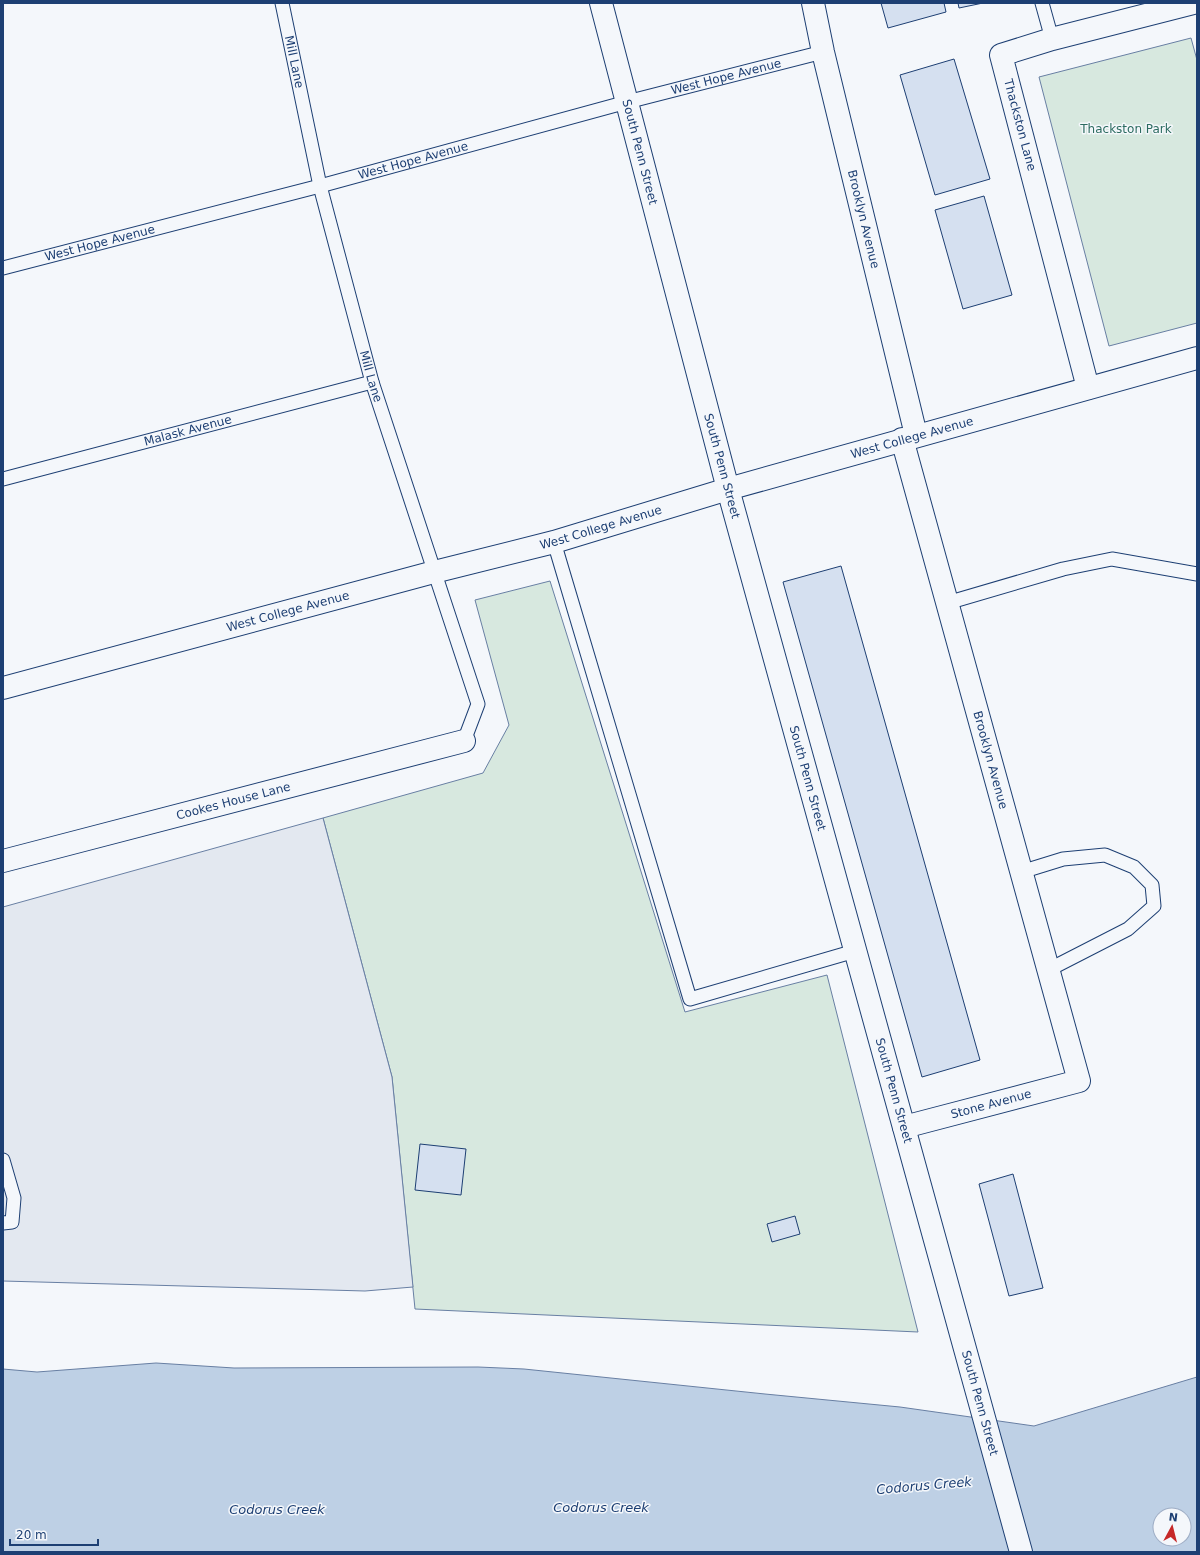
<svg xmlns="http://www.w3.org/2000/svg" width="1200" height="1555" font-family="'DejaVu Sans',sans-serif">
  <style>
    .green { fill: #d7e8df; stroke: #687fa3 }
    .parking { fill: #e3e8f0; stroke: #687fa3 }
    .water { fill: #bed0e5; stroke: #687fa3; fill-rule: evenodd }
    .building { fill: #d5e0f0; stroke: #1d3f73 }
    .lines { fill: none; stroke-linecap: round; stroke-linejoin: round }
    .service-casing { stroke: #1d3f73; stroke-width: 15 }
    .minor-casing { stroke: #1d3f73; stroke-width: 24 }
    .tertiary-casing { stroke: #1d3f73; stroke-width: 24 }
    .service { stroke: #f4f7fb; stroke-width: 13 }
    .minor { stroke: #f4f7fb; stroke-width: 22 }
    .tertiary { stroke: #f4f7fb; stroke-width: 22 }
    .labels { text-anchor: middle; stroke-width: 3; stroke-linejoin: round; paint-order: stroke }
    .street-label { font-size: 12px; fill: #1d3f73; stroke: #f4f7fb }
    .park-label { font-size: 12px; fill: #2c6c60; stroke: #f4f7fb }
    .water-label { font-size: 13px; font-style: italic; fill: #1d3f73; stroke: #f4f7fb }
  </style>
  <rect width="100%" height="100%" fill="#f4f7fb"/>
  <!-- green -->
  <g class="green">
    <path d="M 1191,38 L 1197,60 L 1197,323 L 1109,346 L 1039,77 Z"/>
    <path d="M 550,581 L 685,1012 L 827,975 L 918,1332 L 415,1309 L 392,1077 L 323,818 L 483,773 L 509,725 L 475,600 Z"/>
  </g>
  <!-- parking -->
  <path class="parking" d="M 323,818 L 392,1077 L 413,1287 L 365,1291 L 3,1281 L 3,907 Z"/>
  <!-- water -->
  <path class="water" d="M 156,1363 L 234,1368 L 478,1367 L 524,1369 L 765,1394 L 900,1407 L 1034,1426 L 1197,1377 L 1197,1552 L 3,1552 L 3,1369 L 37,1372 ZM 1160,1515 L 1184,1515 L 1184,1539 L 1160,1539 Z"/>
  <!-- building -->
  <g class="building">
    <path d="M 881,3 L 944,3 L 946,12 L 888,28 Z"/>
    <path d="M 958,3 L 983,3 L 959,8 Z"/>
    <path d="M 954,59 L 990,179 L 935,195 L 900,75 Z"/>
    <path d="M 984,196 L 1012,295 L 963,309 L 935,210 Z"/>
    <path d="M 841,566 L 980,1060 L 922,1077 L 783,582 Z"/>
    <path d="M 420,1144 L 466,1149 L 461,1195 L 415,1190 Z"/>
    <path d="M 1013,1174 L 1043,1288 L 1009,1296 L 979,1184 Z"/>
    <path d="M 795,1216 L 800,1234 L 772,1242 L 767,1224 Z"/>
  </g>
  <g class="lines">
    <!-- service casing -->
    <g class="service-casing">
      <g id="service">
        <path id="s1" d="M 282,3 L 320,186 L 372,382 L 478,704 L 464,741"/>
        <path d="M 1042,3 L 1052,39"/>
        <path id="s2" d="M 3,268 L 320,186 L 627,102 L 823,52"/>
        <path id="s3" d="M 3,479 L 372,382"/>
        <path d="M 554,542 L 690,999 L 855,951"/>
        <path d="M 947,603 L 1063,569 L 1112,559 L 1197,574"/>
        <path d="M 1021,872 L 1063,859 L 1105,855 L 1134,867 L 1152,885 L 1154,906 L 1128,929 L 1048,970"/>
        <path d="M 3,1160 L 14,1198 L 12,1222 L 3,1223"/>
      </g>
    </g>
    <!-- minor casing -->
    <g class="minor-casing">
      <g id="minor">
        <path id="s4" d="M 813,3 L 823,52 L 916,435"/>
        <path d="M 1088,388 L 1001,55 L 1052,39 L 1193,3"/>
        <path id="s5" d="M 902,439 L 1079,1081 L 904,1127"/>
        <path id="s6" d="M 728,489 L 1021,1552"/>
        <path id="s7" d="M 3,861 L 464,741"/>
      </g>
    </g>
    <!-- tertiary casing -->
    <g class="tertiary-casing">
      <g id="tertiary">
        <path id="s8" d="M 601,3 L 728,489"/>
        <path id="s9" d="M 3,688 L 434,572 L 554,542 L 728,489 L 1197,358"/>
      </g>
    </g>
    <!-- service -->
    <use href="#service" class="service"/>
    <!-- minor -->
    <use href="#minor" class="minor"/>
    <!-- tertiary -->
    <use href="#tertiary" class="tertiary"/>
  </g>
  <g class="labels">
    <!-- street labels -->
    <g class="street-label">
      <text dy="4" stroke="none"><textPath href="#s1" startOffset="60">Mill Lane</textPath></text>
      <text dy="4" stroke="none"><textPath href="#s2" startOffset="748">West Hope Avenue</textPath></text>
      <text transform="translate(1020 125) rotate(75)" y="4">Thackston Lane</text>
      <text dy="4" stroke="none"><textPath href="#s8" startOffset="154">South Penn Street</textPath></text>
      <text dy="4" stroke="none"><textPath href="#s2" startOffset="424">West Hope Avenue</textPath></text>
      <text dy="4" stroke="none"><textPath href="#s4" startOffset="222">Brooklyn Avenue</textPath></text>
      <text dy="4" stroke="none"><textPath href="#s2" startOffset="100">West Hope Avenue</textPath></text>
      <text dy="4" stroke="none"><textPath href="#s1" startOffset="384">Mill Lane</textPath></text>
      <text dy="4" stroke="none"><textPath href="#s3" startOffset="191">Malask Avenue</textPath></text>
      <text dy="4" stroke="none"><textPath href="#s9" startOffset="943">West College Avenue</textPath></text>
      <text transform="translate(722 466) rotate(75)" y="4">South Penn Street</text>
      <text dy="4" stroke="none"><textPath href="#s9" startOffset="619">West College Avenue</textPath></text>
      <text dy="4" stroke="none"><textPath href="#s9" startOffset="295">West College Avenue</textPath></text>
      <text dy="4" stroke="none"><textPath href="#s5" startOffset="333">Brooklyn Avenue</textPath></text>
      <text dy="4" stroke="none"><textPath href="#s6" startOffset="300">South Penn Street</textPath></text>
      <text dy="4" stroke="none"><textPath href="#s7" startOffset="238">Cookes House Lane</textPath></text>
      <text dy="4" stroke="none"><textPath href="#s6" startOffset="624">South Penn Street</textPath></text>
      <text transform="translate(991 1104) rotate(-15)" y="4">Stone Avenue</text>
      <text dy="4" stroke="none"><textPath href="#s6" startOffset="948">South Penn Street</textPath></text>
    </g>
    <!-- park labels -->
    <g class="park-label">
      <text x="1126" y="133">Thackston Park</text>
    </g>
    <!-- water labels -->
    <g class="water-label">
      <text transform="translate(924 1485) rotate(-5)" y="5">Codorus Creek</text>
      <text x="601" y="1512">Codorus Creek</text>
      <text x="277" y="1514">Codorus Creek</text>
    </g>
  </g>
  <!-- border -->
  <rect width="1200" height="1555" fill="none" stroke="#1d3f73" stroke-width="8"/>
  <!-- north arrow -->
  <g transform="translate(1172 1527) rotate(7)"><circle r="19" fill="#f4f7fb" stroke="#9eadc5"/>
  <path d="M0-3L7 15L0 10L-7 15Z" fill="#c62828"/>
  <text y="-6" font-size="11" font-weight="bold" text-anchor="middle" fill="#1d3f73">N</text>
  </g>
  <!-- scale -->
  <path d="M10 1539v6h88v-6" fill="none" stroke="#1d3f73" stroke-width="2"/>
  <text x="16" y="1539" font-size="12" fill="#1d3f73" stroke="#f4f7fb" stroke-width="3" paint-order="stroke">20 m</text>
</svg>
